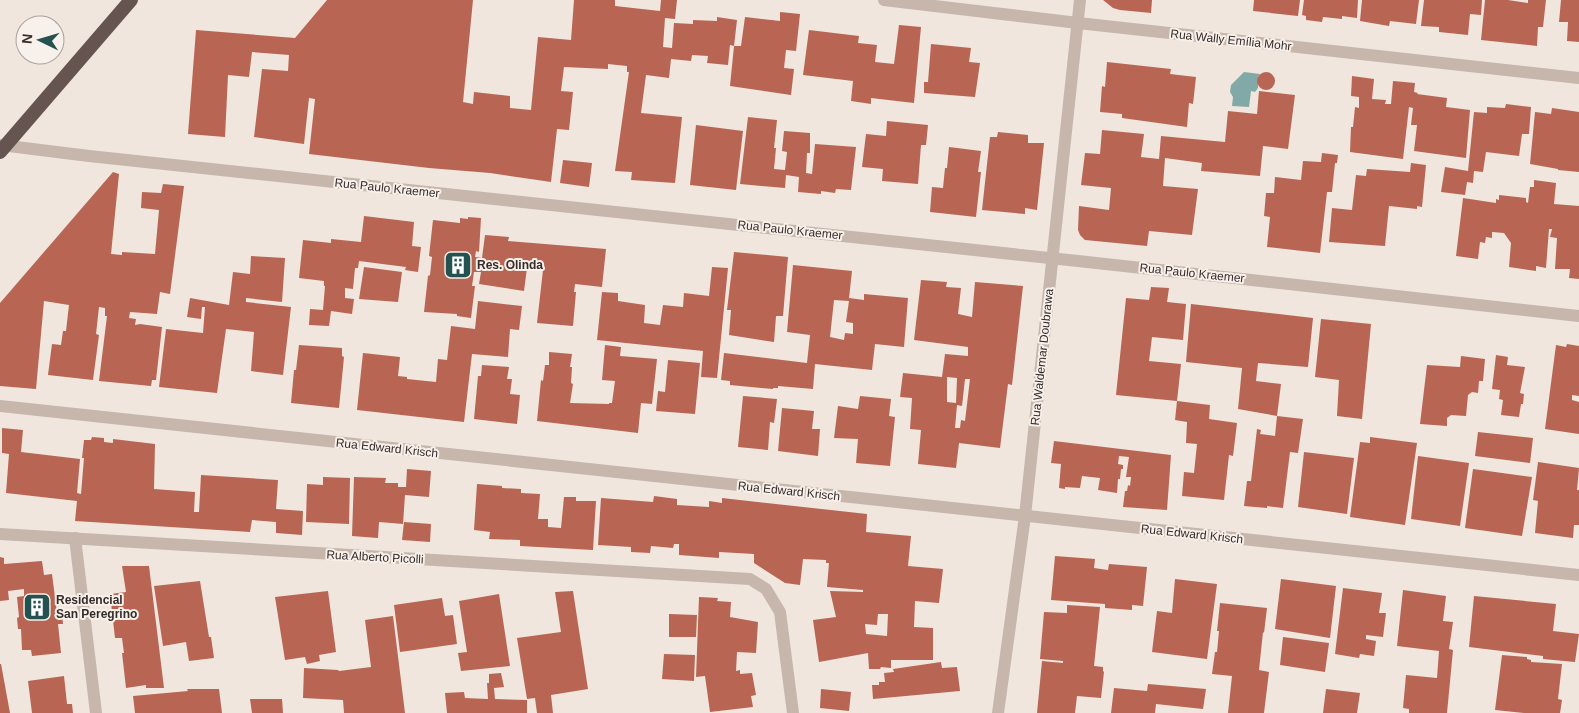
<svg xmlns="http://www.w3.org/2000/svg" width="1579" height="713" font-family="Helvetica,sans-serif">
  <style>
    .water { fill: #80a9a8 }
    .building { fill: #b86554; fill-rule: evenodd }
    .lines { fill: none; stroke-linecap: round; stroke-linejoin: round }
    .minor { stroke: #c6b6ab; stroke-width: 12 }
    .trunk { stroke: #655450; stroke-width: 14 }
    .labels { text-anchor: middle; stroke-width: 4; stroke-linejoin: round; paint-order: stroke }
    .street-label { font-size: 12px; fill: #352c2a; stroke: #f8f0ea }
    .poi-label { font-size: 12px; font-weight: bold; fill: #352c2a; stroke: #f8f0ea; text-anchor: start }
  </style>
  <rect width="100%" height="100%" fill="#f0e6de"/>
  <!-- water -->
  <path class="water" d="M 1244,72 L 1260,74 L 1258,77 L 1258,88 L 1255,92 L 1251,91 L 1249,107 L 1232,106 L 1233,97 L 1230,92 L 1231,85 Z"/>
  <!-- building -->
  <g class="building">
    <path d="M 327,0 L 473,0 L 463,102 L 473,104 L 474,92 L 510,96 L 510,108 L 531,110 L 538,37 L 571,40 L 574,0 L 615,0 L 615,6 L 660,11 L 661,0 L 677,0 L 675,19 L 665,18 L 663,47 L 672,48 L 674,23 L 693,24 L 693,20 L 717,21 L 717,17 L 737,20 L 734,46 L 730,45 L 728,65 L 707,63 L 708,56 L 692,55 L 691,61 L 671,59 L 669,78 L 646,75 L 641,113 L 682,117 L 675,183 L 631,180 L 632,172 L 615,171 L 629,72 L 627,72 L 627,66 L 608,64 L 608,69 L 564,67 L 561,91 L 573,92 L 569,130 L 557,129 L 551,182 L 490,173 L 429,168 L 309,154 L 315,99 L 309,98 L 304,144 L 254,137 L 262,69 L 288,71 L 289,55 L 252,52 L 249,77 L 228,75 L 225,137 L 188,134 L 196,30 L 295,38 Z"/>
    <path d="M 1103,0 L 1152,0 L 1151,13 L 1120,10 L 1113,8 Z"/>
    <path d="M 1254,0 L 1300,0 L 1298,16 L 1253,11 Z"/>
    <path d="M 1304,0 L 1358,0 L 1357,18 L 1342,16 L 1342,19 L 1323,17 L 1322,22 L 1306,20 L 1306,16 L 1302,15 Z"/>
    <path d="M 1362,0 L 1419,0 L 1416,24 L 1390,21 L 1389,26 L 1360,21 Z"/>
    <path d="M 1424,0 L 1482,0 L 1481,15 L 1470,14 L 1468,35 L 1439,32 L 1439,27 L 1421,26 Z"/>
    <path d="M 1485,0 L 1508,0 L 1528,3 L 1528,0 L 1546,0 L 1543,27 L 1538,27 L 1537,46 L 1481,40 Z"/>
    <path d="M 1561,0 L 1579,0 L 1579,42 L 1567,41 L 1568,22 L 1559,22 Z"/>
    <path d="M 780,12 L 800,14 L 796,51 L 786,50 L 784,68 L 794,69 L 791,95 L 730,86 L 734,46 L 741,46 L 745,17 L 780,21 Z"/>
    <path d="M 899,25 L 921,27 L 914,103 L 871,98 L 871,104 L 851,101 L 853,81 L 803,75 L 809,30 L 859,36 L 858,43 L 877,45 L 875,62 L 894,64 Z"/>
    <path d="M 931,44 L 971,48 L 969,62 L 980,63 L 975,97 L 924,93 L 924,82 L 928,82 Z"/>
    <path d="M 1107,62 L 1171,69 L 1170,74 L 1196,77 L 1193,104 L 1189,103 L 1187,127 L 1122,118 L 1122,114 L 1100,112 L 1102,86 L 1105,87 Z"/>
    <circle cx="1266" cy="81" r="9"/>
    <path d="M 1352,76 L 1374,79 L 1372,99 L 1386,100 L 1385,104 L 1391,104 L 1393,81 L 1415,83 L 1414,92 L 1418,93 L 1417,94 L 1447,98 L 1446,107 L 1470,110 L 1466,158 L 1414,151 L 1417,125 L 1411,125 L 1413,108 L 1409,107 L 1403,159 L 1350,152 L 1351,127 L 1353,127 L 1355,107 L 1359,108 L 1359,97 L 1351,96 Z"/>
    <path d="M 1259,91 L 1295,95 L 1288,149 L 1263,146 L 1260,176 L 1201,171 L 1202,163 L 1165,158 L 1163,186 L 1198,189 L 1192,235 L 1149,231 L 1147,246 L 1085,240 L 1080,235 L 1078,230 L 1079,206 L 1109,210 L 1111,188 L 1081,185 L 1085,153 L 1100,154 L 1102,130 L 1144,134 L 1141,157 L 1159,159 L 1161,136 L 1225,142 L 1228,111 L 1257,114 Z"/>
    <path d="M 1506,104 L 1531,107 L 1529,134 L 1522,134 L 1519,156 L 1486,152 L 1483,172 L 1474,171 L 1473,183 L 1467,182 L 1465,195 L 1441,192 L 1445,167 L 1468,171 L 1474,112 L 1487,113 L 1487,107 L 1505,108 Z"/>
    <path d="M 1552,108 L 1579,112 L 1579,172 L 1558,170 L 1558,169 L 1530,164 L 1535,112 L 1551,114 Z"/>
    <path d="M 748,117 L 777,120 L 774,148 L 776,148 L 774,169 L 785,170 L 787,152 L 782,151 L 784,131 L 810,133 L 810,153 L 807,153 L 806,173 L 812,174 L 815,144 L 856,147 L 851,190 L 836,189 L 835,193 L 821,191 L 821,194 L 798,192 L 799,177 L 786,175 L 785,188 L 740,184 Z"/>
    <path d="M 887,121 L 928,125 L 926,145 L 921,145 L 918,184 L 882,181 L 883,169 L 862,167 L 866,134 L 886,136 Z"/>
    <path d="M 696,125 L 743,131 L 736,190 L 690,185 Z"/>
    <path d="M 998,132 L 1028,135 L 1028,143 L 1044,143 L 1037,210 L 1025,208 L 1025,214 L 982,210 L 990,137 L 997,137 Z"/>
    <path d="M 949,147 L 981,151 L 978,172 L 981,172 L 976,217 L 930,212 L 932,187 L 943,188 L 945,168 L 947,168 Z"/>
    <path d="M 1322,153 L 1338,155 L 1337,163 L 1335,163 L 1332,192 L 1327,192 L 1320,253 L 1267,247 L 1270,217 L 1264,216 L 1266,193 L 1274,193 L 1275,177 L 1301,180 L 1303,161 L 1321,162 Z"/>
    <path d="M 563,160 L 592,163 L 589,187 L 560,183 Z"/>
    <path d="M 1411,163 L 1426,165 L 1422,207 L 1417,206 L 1417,209 L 1389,206 L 1385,246 L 1329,242 L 1332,208 L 1352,210 L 1356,175 L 1366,176 L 1367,169 L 1410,172 Z"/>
    <path d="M 113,172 L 119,174 L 111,254 L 122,255 L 122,252 L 155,254 L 159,210 L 141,208 L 142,192 L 161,193 L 163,184 L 184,186 L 170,294 L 160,292 L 157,314 L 130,312 L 129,318 L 136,319 L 135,325 L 140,324 L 162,327 L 156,380 L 152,380 L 151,386 L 99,381 L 107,316 L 105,316 L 105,308 L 99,307 L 96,334 L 99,335 L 93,380 L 48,375 L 52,344 L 61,345 L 63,331 L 66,331 L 69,305 L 44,301 L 36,389 L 0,386 L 0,303 Z"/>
    <path d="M 1534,180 L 1556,183 L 1554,204 L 1579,206 L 1579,279 L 1569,278 L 1570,269 L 1555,269 L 1557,238 L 1550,237 L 1552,229 L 1549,229 L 1546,268 L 1536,266 L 1536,271 L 1509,267 L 1511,243 L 1504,233 L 1492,232 L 1492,238 L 1486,237 L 1485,243 L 1480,242 L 1478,259 L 1456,256 L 1463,198 L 1496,203 L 1496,199 L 1499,200 L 1499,195 L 1526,198 L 1526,202 L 1528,203 L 1530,187 L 1534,187 Z"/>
    <path d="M 364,216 L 414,222 L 412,246 L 421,247 L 418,272 L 405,270 L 406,267 L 359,261 L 358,268 L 355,268 L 353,289 L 345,288 L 345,298 L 354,299 L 352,314 L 331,311 L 329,326 L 309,325 L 310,309 L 323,310 L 325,286 L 324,286 L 324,281 L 299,278 L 303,240 L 331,243 L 331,239 L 361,242 Z"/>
    <path d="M 468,217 L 481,218 L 479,252 L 476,251 L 475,257 L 482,258 L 485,235 L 509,237 L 508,241 L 606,249 L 602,287 L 575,284 L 574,292 L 576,292 L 573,326 L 537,323 L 543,270 L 527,268 L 524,291 L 479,284 L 481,272 L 474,272 L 472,286 L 475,286 L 471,318 L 457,316 L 457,314 L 424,312 L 428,276 L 430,275 L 432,257 L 429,256 L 433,220 L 460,223 L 460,218 L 468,219 Z"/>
    <path d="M 734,252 L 788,257 L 783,316 L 776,316 L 774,342 L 729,335 L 731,310 L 727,310 Z"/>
    <path d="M 251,256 L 285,258 L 282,302 L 246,298 L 246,302 L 291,307 L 283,375 L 251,371 L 254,332 L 226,329 L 217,393 L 159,387 L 166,329 L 203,333 L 205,307 L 202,307 L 201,319 L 187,317 L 190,298 L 229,305 L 233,272 L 250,274 Z"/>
    <path d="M 793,265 L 852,271 L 849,298 L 864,300 L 864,294 L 908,298 L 904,347 L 875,344 L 872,370 L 815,364 L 813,389 L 778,386 L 778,388 L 773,388 L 773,389 L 730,385 L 730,381 L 721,380 L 724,353 L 807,363 L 810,335 L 787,332 ZM 834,300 L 849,301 L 846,322 L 853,323 L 853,334 L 845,333 L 844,340 L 830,337 Z"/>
    <path d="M 364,267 L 402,272 L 398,302 L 359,299 Z"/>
    <path d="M 712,267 L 728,268 L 717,378 L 701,377 L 703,351 L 597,340 L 602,292 L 618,293 L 618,301 L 645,305 L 644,323 L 660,325 L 663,305 L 683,307 L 684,293 L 709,296 Z"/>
    <path d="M 921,280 L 947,282 L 946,287 L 961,288 L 958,314 L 972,317 L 975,282 L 1023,286 L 1012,385 L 1008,384 L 1000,448 L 959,443 L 956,468 L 918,464 L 921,430 L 910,429 L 912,398 L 900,397 L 903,373 L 942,377 L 945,354 L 968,356 L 968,347 L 914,340 ZM 947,377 L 957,378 L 956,403 L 947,402 ZM 965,379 L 970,379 L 965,421 L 961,420 L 960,428 L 955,428 L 957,405 L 962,406 Z"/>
    <path d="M 1151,287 L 1169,288 L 1167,302 L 1186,304 L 1183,340 L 1152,337 L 1149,361 L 1181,364 L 1177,401 L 1116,395 L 1126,298 L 1149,300 Z"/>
    <path d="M 478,301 L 522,306 L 519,330 L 510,329 L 508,357 L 472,354 L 464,422 L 357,410 L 363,353 L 400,357 L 398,376 L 407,377 L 407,379 L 436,382 L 438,359 L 447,360 L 451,326 L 475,329 Z"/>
    <path d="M 1191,304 L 1313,318 L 1308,367 L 1258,363 L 1256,381 L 1281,384 L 1277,416 L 1238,409 L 1242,368 L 1186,362 Z"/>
    <path d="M 1321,319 L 1371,324 L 1362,419 L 1337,416 L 1339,380 L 1315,377 Z"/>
    <path d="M 1567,344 L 1579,346 L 1579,396 L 1572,395 L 1572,400 L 1579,402 L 1579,434 L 1545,429 L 1556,345 L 1566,347 Z"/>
    <path d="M 299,345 L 342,348 L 342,356 L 344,357 L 339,408 L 291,403 L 294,370 L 296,370 Z"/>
    <path d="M 605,345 L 621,347 L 620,356 L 657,359 L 652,404 L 641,403 L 638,433 L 537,421 L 541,380 L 543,381 L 545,365 L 549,365 L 549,352 L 572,354 L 570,367 L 572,367 L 571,383 L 573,384 L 570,403 L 609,404 L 609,403 L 612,403 L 615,381 L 602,380 Z"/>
    <path d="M 1496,355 L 1508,357 L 1507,365 L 1525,367 L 1520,393 L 1524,394 L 1523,404 L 1521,404 L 1519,417 L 1501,415 L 1503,400 L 1499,399 L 1500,390 L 1492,389 Z"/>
    <path d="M 1461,356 L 1485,359 L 1483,381 L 1479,381 L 1478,393 L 1472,392 L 1468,395 L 1466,416 L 1451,415 L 1447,418 L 1447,426 L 1420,424 L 1427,365 L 1460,367 Z"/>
    <path d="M 668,360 L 700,363 L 695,414 L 656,411 L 658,391 L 665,392 Z"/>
    <path d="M 482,365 L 509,367 L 507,379 L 512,379 L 510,394 L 520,395 L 517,424 L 474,419 L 478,376 L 481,376 Z"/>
    <path d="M 743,396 L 777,399 L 774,423 L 770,422 L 768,450 L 738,447 Z"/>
    <path d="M 860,396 L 891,399 L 889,416 L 895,417 L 890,466 L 856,463 L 858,439 L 834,438 L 838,406 L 858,409 Z"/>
    <path d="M 1177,401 L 1210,405 L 1209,419 L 1237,423 L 1233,456 L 1229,455 L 1224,500 L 1182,496 L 1184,472 L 1194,473 L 1197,444 L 1186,443 L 1187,422 L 1175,420 Z"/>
    <path d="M 782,408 L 814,411 L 812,429 L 820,429 L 818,456 L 778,451 Z"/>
    <path d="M 1277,416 L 1303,419 L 1298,453 L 1290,452 L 1283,508 L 1267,506 L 1267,508 L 1244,506 L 1247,481 L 1251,481 L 1257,429 L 1261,430 L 1260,434 L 1275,436 Z"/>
    <path d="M 2,428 L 23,430 L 21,452 L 80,459 L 77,493 L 81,494 L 84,458 L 82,458 L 84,440 L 91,440 L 92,437 L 104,438 L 104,442 L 113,443 L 113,439 L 155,444 L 154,489 L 195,492 L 194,512 L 199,512 L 201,475 L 278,480 L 276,509 L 303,511 L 302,535 L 276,533 L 276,522 L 252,520 L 250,532 L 75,521 L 77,501 L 6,493 L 9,454 L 2,453 Z"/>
    <path d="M 1478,432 L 1533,438 L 1530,463 L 1475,456 Z"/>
    <path d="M 1370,437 L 1417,443 L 1405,525 L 1350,517 L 1360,442 L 1370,443 Z"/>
    <path d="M 1054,441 L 1171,455 L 1167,510 L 1123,507 L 1125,491 L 1127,491 L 1128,485 L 1130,486 L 1131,477 L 1126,477 L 1129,457 L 1119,456 L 1118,464 L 1123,465 L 1123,469 L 1121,469 L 1120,479 L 1118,479 L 1117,493 L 1098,490 L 1100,478 L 1082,476 L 1080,488 L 1065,487 L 1065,489 L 1059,488 L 1061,464 L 1051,463 Z"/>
    <path d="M 1304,452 L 1354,458 L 1347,514 L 1298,507 Z"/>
    <path d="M 1418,456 L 1469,463 L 1460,526 L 1411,519 Z"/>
    <path d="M 1538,462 L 1579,468 L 1577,490 L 1579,490 L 1579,525 L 1574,525 L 1573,538 L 1535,533 L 1538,501 L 1533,500 Z"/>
    <path d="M 407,469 L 431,471 L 429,497 L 405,495 L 403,524 L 379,522 L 378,538 L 352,536 L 354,477 L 386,478 L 385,483 L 398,483 L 398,487 L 406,487 Z"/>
    <path d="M 1473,469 L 1532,477 L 1522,536 L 1465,528 Z"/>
    <path d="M 323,477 L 350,478 L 349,524 L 306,522 L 307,484 L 323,485 Z"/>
    <path d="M 477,484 L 502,486 L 502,488 L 521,489 L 521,493 L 540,494 L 538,519 L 548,519 L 548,527 L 561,528 L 564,497 L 576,497 L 576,501 L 596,501 L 593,550 L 520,546 L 520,540 L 489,539 L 490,532 L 474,530 Z"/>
    <path d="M 654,496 L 677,499 L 677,505 L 709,507 L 709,501 L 722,503 L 722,498 L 867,514 L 866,532 L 911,536 L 908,566 L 943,569 L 939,603 L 915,601 L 914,627 L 933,628 L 933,660 L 891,660 L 891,668 L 881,667 L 880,669 L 869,669 L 868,653 L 819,662 L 813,620 L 836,617 L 830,591 L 863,592 L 863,590 L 827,587 L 829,563 L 826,563 L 826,560 L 803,559 L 800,585 L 785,583 L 754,563 L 754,554 L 719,552 L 719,558 L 679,555 L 679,544 L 674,544 L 673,548 L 651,546 L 650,553 L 631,552 L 631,547 L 598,545 L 601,498 L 653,502 ZM 878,614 L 888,614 L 887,636 L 866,634 L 865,624 L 877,625 Z"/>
    <path d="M 404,522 L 431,524 L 430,542 L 402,540 Z"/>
    <path d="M 1055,556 L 1095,559 L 1094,568 L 1108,570 L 1109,564 L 1147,567 L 1143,606 L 1132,605 L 1132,610 L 1105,608 L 1105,604 L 1051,600 Z"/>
    <path d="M 0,557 L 4,558 L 4,564 L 42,561 L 44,575 L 52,574 L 57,613 L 62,612 L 63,624 L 58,624 L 61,653 L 32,656 L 31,650 L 22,650 L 21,629 L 18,629 L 17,618 L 19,617 L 17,597 L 24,596 L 24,589 L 8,591 L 9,600 L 0,601 Z"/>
    <path d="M 122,566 L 149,566 L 164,688 L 146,688 L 146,685 L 126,688 L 122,653 L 124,653 L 122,638 L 115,638 L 110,594 L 126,592 Z"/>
    <path d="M 1175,579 L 1217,584 L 1207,659 L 1152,652 L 1157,611 L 1172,613 Z"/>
    <path d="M 1281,579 L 1336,586 L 1330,638 L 1275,629 Z"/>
    <path d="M 200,581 L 209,637 L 211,637 L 214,658 L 189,661 L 186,642 L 163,646 L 154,586 Z"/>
    <path d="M 1343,588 L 1382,593 L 1379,613 L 1386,613 L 1383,637 L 1366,635 L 1366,639 L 1376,641 L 1374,656 L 1360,654 L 1359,658 L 1335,654 Z"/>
    <path d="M 1403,590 L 1446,596 L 1443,621 L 1453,622 L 1449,649 L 1453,650 L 1447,713 L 1409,713 L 1409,709 L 1403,708 L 1406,675 L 1437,678 L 1439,651 L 1397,646 Z"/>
    <path d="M 328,591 L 336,652 L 319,655 L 320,661 L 307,664 L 305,657 L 285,660 L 275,597 Z"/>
    <path d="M 573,591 L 588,689 L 551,695 L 553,713 L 537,713 L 535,698 L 527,699 L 517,638 L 561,632 L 555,592 Z"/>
    <path d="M 499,594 L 510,666 L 461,671 L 458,653 L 467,652 L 459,601 Z"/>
    <path d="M 1474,596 L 1556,604 L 1553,631 L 1579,634 L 1575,662 L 1543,659 L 1543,656 L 1469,647 Z"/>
    <path d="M 699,597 L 718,598 L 717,601 L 731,602 L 730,617 L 758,622 L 756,653 L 737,652 L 736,671 L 740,670 L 740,674 L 752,673 L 756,695 L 751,696 L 753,707 L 710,712 L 705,676 L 696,677 Z"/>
    <path d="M 442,598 L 445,616 L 453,615 L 457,644 L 400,652 L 394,605 Z"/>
    <path d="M 1220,603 L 1267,608 L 1264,633 L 1263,632 L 1259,670 L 1269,672 L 1264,713 L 1228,713 L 1232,676 L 1212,674 L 1215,652 L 1217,652 L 1219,631 L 1217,631 Z"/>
    <path d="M 1067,605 L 1100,607 L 1094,666 L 1103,667 L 1103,671 L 1104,672 L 1101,698 L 1077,696 L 1075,713 L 1037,713 L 1042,661 L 1063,663 L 1063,661 L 1040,659 L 1044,612 L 1067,613 Z"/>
    <path d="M 669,614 L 697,615 L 696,637 L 669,637 Z"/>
    <path d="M 393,616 L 405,713 L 344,713 L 343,700 L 303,698 L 304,668 L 338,670 L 339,671 L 371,667 L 365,620 Z"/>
    <path d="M 1283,637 L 1329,643 L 1325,672 L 1280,665 Z"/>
    <path d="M 664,654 L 695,655 L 694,681 L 662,679 Z"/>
    <path d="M 1502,655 L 1527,657 L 1527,659 L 1531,660 L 1531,662 L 1562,664 L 1558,699 L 1562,700 L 1560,713 L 1524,713 L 1495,710 Z"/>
    <path d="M 941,662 L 942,668 L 957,667 L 960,691 L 873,699 L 872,685 L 879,685 L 879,682 L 885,682 L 884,673 L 894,672 L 893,669 Z"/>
    <path d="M 0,664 L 1,664 L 10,713 L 0,713 Z"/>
    <path d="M 501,673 L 504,687 L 494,688 L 495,699 L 527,700 L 527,713 L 447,713 L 445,693 L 464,692 L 465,698 L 488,699 L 487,683 L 489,683 L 489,674 Z"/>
    <path d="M 64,676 L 67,704 L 72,704 L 73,713 L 32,713 L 28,681 Z"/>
    <path d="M 1148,684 L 1206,689 L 1203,709 L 1156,704 L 1155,713 L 1111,713 L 1114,688 L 1147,691 Z"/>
    <path d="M 187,689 L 219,689 L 222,713 L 135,713 L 133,696 L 188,691 Z"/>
    <path d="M 821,689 L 851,692 L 849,711 L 820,708 Z"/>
    <path d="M 1326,689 L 1360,693 L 1357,713 L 1323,713 Z"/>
    <path d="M 250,699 L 282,699 L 283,713 L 252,713 Z"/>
  </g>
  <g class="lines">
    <!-- minor -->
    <g class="minor">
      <path d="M 884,0 L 1078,23 L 1579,78"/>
      <path d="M 0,145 L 89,156 L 1078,261 L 1579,316"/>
      <path d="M 0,406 L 1579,575"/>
      <path d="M 0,534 L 750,579 L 766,589 L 780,612 L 793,713"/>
      <path d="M 75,538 L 96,713"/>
      <path d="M 998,713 L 1025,516 L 1080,0"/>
    </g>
    <!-- trunk -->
    <path class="trunk" d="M 0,152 L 131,0"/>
  </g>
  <!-- icons -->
  <defs>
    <g id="building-square" transform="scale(1.4375)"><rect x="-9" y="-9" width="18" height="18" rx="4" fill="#245251" stroke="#f8f0ea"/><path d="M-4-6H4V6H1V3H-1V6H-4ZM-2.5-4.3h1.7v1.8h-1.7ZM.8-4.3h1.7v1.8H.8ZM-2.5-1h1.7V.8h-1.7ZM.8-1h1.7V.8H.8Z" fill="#fff"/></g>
  </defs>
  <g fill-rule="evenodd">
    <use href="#building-square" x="458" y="265"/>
    <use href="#building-square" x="37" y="607"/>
  </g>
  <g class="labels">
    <!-- street labels -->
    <g class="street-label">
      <text transform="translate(1231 40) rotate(6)" y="4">Rua Wally Emília Mohr</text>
      <text transform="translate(387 188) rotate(6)" y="4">Rua Paulo Kraemer</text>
      <text transform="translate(790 230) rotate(6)" y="4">Rua Paulo Kraemer</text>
      <text transform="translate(1192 273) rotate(6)" y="4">Rua Paulo Kraemer</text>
      <text transform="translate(1042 357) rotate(-84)" y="4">Rua Waldemar Doubrawa</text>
      <text transform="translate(387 448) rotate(6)" y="4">Rua Edward Krisch</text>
      <text transform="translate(789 491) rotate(6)" y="4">Rua Edward Krisch</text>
      <text transform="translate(1192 534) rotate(6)" y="4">Rua Edward Krisch</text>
      <text transform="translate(375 557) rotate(3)" y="4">Rua Alberto Picolli</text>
    </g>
    <!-- poi labels -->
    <g class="poi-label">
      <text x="477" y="269">Res. Olinda</text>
      <text x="56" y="604">Residencial<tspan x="56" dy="14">San Peregrino</tspan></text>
    </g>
  </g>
  <!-- north arrow -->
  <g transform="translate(40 40) rotate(275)"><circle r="24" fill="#f8f0ea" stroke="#aaa29d"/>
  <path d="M0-4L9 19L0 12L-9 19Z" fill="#245251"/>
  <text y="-8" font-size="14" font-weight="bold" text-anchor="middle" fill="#352c2a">N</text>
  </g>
</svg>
